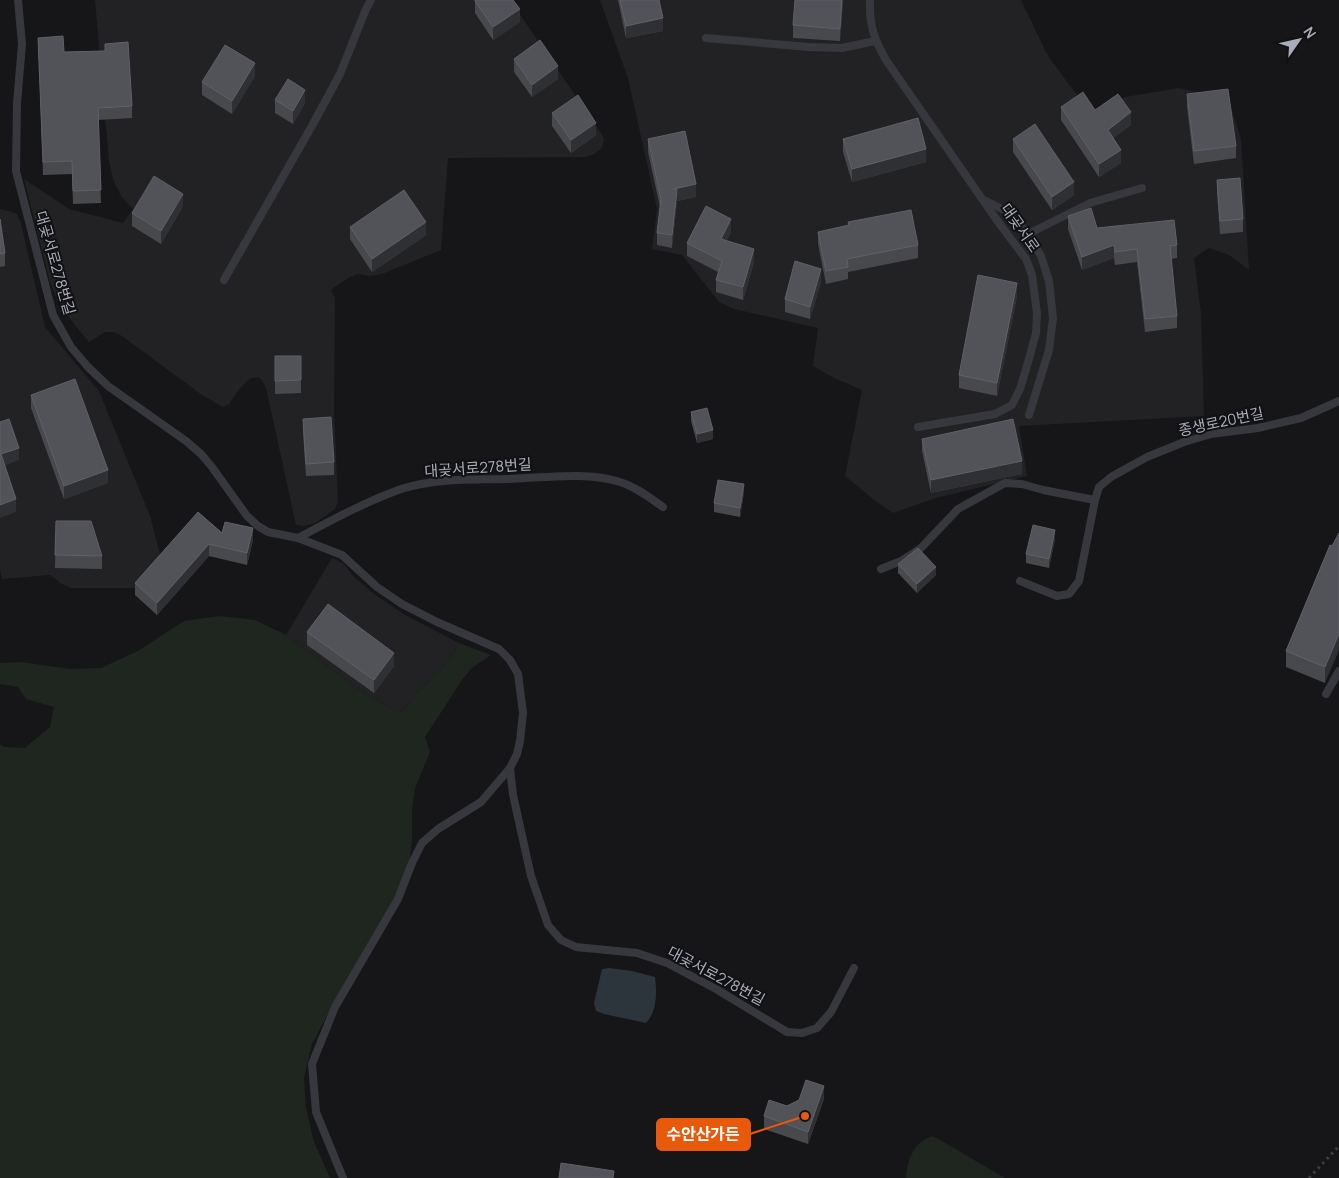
<svg xmlns="http://www.w3.org/2000/svg" width="1339" height="1178" font-family="Manrope,'Noto Sans KR',sans-serif">
  <style>
    .built { fill: #222225 }
    .green { fill: #1e261f }
    .water { fill: #2c353c }
    .lines { fill: none; stroke-linecap: round; stroke-linejoin: round }
    .path { stroke: #3d3f44; stroke-width: 3; stroke-dasharray: 2.5 4; stroke-linecap: butt }
    .service { stroke: #37383d; stroke-width: 8 }
    .wall { fill: #47494d }
    .shaded-wall { fill: #2f3033 }
    .building { fill: #525359; stroke: #5f6168 }
    .labels { text-anchor: middle; stroke-width: 4; stroke-linejoin: round; paint-order: stroke }
    .street-label { font-size: 15px; fill: #a8adb8; stroke: #111113 }
    .leader { fill: none; stroke: #e8590c; stroke-width: 2 }
    .callout-dot { fill: #e8590c; stroke: #111113; stroke-width: 2 }
    .callout { fill: #e8590c; stroke: #e8590c; stroke-width: 2 }
    .callout-label { font-size: 16px; text-anchor: middle; font-weight: bold; fill: #fff }
  </style>
  <rect width="100%" height="100%" fill="#161618"/>
  <!-- built -->
  <g class="built">
    <path d="M 95,0 L 510,0 L 601,133 L 604,140 L 601,149 L 594,154 L 585,157 L 448,158 L 441,250 L 382,274 L 370,276 L 358,274 L 348,278 L 331,290 L 335,298 L 334,409 L 338,502 L 335,509 L 315,523 L 305,526 L 296,525 L 266,388 L 262,380 L 258,377 L 251,378 L 241,387 L 229,404 L 223,407 L 202,395 L 122,336 L 114,332 L 105,332 L 89,342 L 65,313 L 56,297 L 50,282 L 24,179 L 69,209 L 123,223 L 133,209 L 121,196 L 114,182 L 109,162 Z"/>
    <path d="M 600,0 L 1021,0 L 1047,54 L 1067,82 L 1095,116 L 1125,97 L 1179,88 L 1229,100 L 1241,139 L 1249,270 L 1229,255 L 1209,248 L 1194,258 L 1201,314 L 1204,416 L 1019,426 L 1027,476 L 936,498 L 893,513 L 878,503 L 845,476 L 862,390 L 834,378 L 813,366 L 818,328 L 734,309 L 719,302 L 682,255 L 652,249 L 657,209 L 628,78 Z"/>
    <path d="M 0,209 L 9,211 L 17,214 L 21,224 L 45,327 L 99,391 L 150,516 L 161,558 L 135,588 L 71,588 L 62,584 L 50,575 L 2,579 L 0,569 Z"/>
    <path d="M 332,558 L 343,563 L 354,577 L 374,594 L 405,615 L 459,643 L 448,662 L 432,677 L 400,713 L 361,691 L 286,635 Z"/>
  </g>
  <!-- green -->
  <g class="green">
    <path d="M 219,616 L 255,620 L 286,635 L 361,691 L 400,713 L 432,677 L 448,662 L 459,643 L 491,655 L 472,668 L 462,680 L 425,737 L 430,752 L 415,788 L 412,810 L 412,839 L 409,866 L 402,891 L 330,1010 L 312,1044 L 304,1078 L 306,1108 L 314,1142 L 330,1178 L 0,1178 L 0,744 L 4,747 L 25,748 L 50,727 L 54,707 L 26,699 L 18,687 L 0,684 L 0,663 L 21,662 L 70,669 L 101,668 L 138,651 L 184,621 Z"/>
    <path d="M 933,1136 L 1005,1178 L 906,1178 C 907,1160 914,1141 933,1136 Z"/>
  </g>
  <!-- water -->
  <path class="water" d="M 609,968 L 632,971 L 655,977 C 657,993 657,1011 646,1023 L 604,1014 L 596,1011 L 594,1003 L 602,969 Z"/>
  <g class="lines">
    <!-- path -->
    <path class="path" d="M 1309,1178 L 1339,1146"/>
    <!-- service -->
    <g class="service">
      <path d="M 18,0 L 22,44 L 17,103 L 16,171 L 53,315 L 71,347 L 88,367 L 108,386 L 186,441 L 201,454 L 212,467 L 247,516 L 258,526 L 268,532 L 298,538 L 342,555 L 377,587 L 402,604 L 437,622 L 499,649 L 510,660 L 518,674 L 523,713 L 520,741 L 517,754 L 510,768 L 481,802 L 438,829 L 422,843 L 412,863 L 398,899 L 335,1007 L 312,1064 L 316,1112 L 343,1178"/>
      <path d="M 870,0 C 869,25 874,39 886,60 L 996,219 L 1026,259 L 1032,275 L 1037,313 L 1036,333 L 1029,359 L 1020,389 L 1012,405 L 995,414 L 918,427"/>
      <path d="M 706,38 L 809,47 L 842,48 L 875,41"/>
      <path d="M 986,201 L 1008,212 L 1028,234 L 1041,256 L 1049,281 L 1053,318 L 1049,350 L 1029,415"/>
      <path d="M 1028,234 L 1090,203 L 1142,188"/>
      <path d="M 224,280 L 313,124 L 340,74 L 366,9 L 371,0"/>
      <path d="M 298,538 C 332,520 365,502 401,489 C 436,478 471,480 507,479 C 542,478 587,471 620,482 C 636,487 650,498 663,507"/>
      <path d="M 881,569 L 901,561 L 921,548 L 958,509 L 1005,483 L 1022,484 L 1043,490 L 1095,500"/>
      <path d="M 1020,581 L 1057,596 L 1069,594 L 1079,581 L 1095,500 L 1099,487 L 1111,477 L 1147,457 L 1184,442 L 1211,434 L 1258,428 L 1301,418 L 1339,401"/>
      <path d="M 1326,694 L 1339,671"/>
      <path d="M 510,768 L 513,795 L 531,876 L 548,925 L 561,940 L 576,947 L 637,953 L 667,963 L 716,989 L 787,1032 L 802,1033 L 817,1028 L 831,1012 L 854,968"/>
    </g>
  </g>
  <!-- wall -->
  <g class="wall">
    <path d="M 618,0 L 659,0 L 663,31 L 626,38 Z"/>
    <path d="M 843,0 L 840,41 L 793,38 L 793,25 Z"/>
    <path d="M 475,1 L 520,22 L 493,40 L 475,13 Z"/>
    <path d="M 38,38 L 64,52 L 105,51 L 105,44 L 132,106 L 132,118 L 98,120 L 101,203 L 73,204 L 72,174 L 43,175 Z"/>
    <path d="M 514,59 L 558,79 L 532,97 L 514,72 Z"/>
    <path d="M 255,76 L 232,114 L 202,95 L 202,82 Z"/>
    <path d="M 1187,94 L 1236,146 L 1236,158 L 1194,164 L 1187,107 Z"/>
    <path d="M 275,100 L 305,103 L 293,124 L 275,113 Z"/>
    <path d="M 1061,107 L 1095,110 L 1131,125 L 1113,138 L 1121,163 L 1099,177 L 1061,120 Z"/>
    <path d="M 552,113 L 596,135 L 571,153 L 552,126 Z"/>
    <path d="M 648,139 L 696,197 L 677,201 L 672,248 L 657,245 L 657,233 L 660,207 L 648,152 Z"/>
    <path d="M 843,139 L 926,162 L 852,182 L 843,152 Z"/>
    <path d="M 1013,139 L 1074,195 L 1052,210 L 1013,152 Z"/>
    <path d="M 1217,180 L 1243,219 L 1243,232 L 1220,234 L 1217,193 Z"/>
    <path d="M 183,206 L 161,244 L 132,226 L 132,213 Z"/>
    <path d="M 1068,216 L 1097,228 L 1177,245 L 1177,258 L 1171,259 L 1177,316 L 1177,328 L 1145,332 L 1137,262 L 1115,265 L 1114,258 L 1082,270 L 1068,229 Z"/>
    <path d="M 0,219 L 5,253 L 5,266 L 0,267 Z"/>
    <path d="M 848,222 L 918,245 L 918,258 L 848,272 L 848,279 L 826,284 L 818,244 L 818,232 L 848,226 Z"/>
    <path d="M 350,227 L 426,235 L 372,272 L 350,239 Z"/>
    <path d="M 731,232 L 726,241 L 754,262 L 743,300 L 716,292 L 716,280 L 718,272 L 687,256 L 687,243 Z"/>
    <path d="M 821,282 L 810,319 L 785,312 L 785,299 Z"/>
    <path d="M 1017,296 L 997,396 L 959,388 L 959,375 Z"/>
    <path d="M 275,356 L 301,356 L 301,393 L 275,394 Z"/>
    <path d="M 31,395 L 108,483 L 64,499 L 31,408 Z"/>
    <path d="M 691,412 L 713,439 L 697,443 L 691,421 Z"/>
    <path d="M 303,419 L 334,462 L 334,475 L 306,476 L 303,432 Z"/>
    <path d="M 922,439 L 1022,474 L 931,493 L 922,451 Z"/>
    <path d="M 744,493 L 740,517 L 714,512 L 714,503 Z"/>
    <path d="M 56,521 L 102,556 L 102,569 L 55,568 Z"/>
    <path d="M 222,533 L 253,540 L 247,565 L 209,556 L 157,615 L 135,595 L 135,583 Z"/>
    <path d="M 1055,539 L 1049,568 L 1026,563 L 1026,554 Z"/>
    <path d="M 1330,545 L 1325,683 L 1286,667 L 1286,651 Z"/>
    <path d="M 898,564 L 936,575 L 917,593 L 898,573 Z"/>
    <path d="M 307,632 L 394,666 L 374,693 L 307,645 Z"/>
    <path d="M 824,1099 L 808,1144 L 764,1129 L 764,1116 L 799,1100 Z"/>
  </g>
  <!-- shaded-wall -->
  <g class="shaded-wall">
    <path d="M 842,0 L 843,0 L 840,41 L 840,29 Z"/>
    <path d="M 520,9 L 520,22 L 493,40 L 493,27 Z"/>
    <path d="M 663,18 L 663,31 L 626,38 L 626,26 Z"/>
    <path d="M 255,63 L 255,76 L 232,114 L 232,101 Z"/>
    <path d="M 558,66 L 558,79 L 532,97 L 532,85 Z"/>
    <path d="M 305,90 L 305,103 L 293,124 L 293,111 Z"/>
    <path d="M 1131,112 L 1131,125 L 1108,142 L 1108,130 Z"/>
    <path d="M 596,123 L 596,135 L 571,153 L 571,140 Z"/>
    <path d="M 926,149 L 926,162 L 852,182 L 852,169 Z"/>
    <path d="M 1121,150 L 1121,163 L 1099,177 L 1099,164 Z"/>
    <path d="M 1074,182 L 1074,195 L 1052,210 L 1052,197 Z"/>
    <path d="M 696,184 L 696,197 L 677,201 L 672,248 L 674,189 Z"/>
    <path d="M 183,194 L 183,206 L 161,244 L 161,231 Z"/>
    <path d="M 731,219 L 731,232 L 721,252 L 721,239 Z"/>
    <path d="M 426,222 L 426,235 L 372,272 L 372,259 Z"/>
    <path d="M 1114,245 L 1114,258 L 1082,270 L 1082,257 Z"/>
    <path d="M 754,249 L 754,262 L 743,300 L 743,287 Z"/>
    <path d="M 821,269 L 821,282 L 810,319 L 810,307 Z"/>
    <path d="M 1017,283 L 1017,296 L 997,396 L 997,383 Z"/>
    <path d="M 713,430 L 713,439 L 697,443 L 697,434 Z"/>
    <path d="M 19,448 L 19,460 L 1,467 L 1,454 Z"/>
    <path d="M 1022,461 L 1022,474 L 931,493 L 931,480 Z"/>
    <path d="M 108,470 L 108,483 L 64,499 L 64,486 Z"/>
    <path d="M 744,484 L 744,493 L 740,517 L 740,508 Z"/>
    <path d="M 16,499 L 16,512 L 0,518 L 0,505 Z"/>
    <path d="M 253,528 L 253,540 L 247,565 L 247,553 Z"/>
    <path d="M 1055,530 L 1055,539 L 1049,568 L 1049,559 Z"/>
    <path d="M 209,544 L 209,556 L 157,615 L 157,603 Z"/>
    <path d="M 936,567 L 936,575 L 917,593 L 917,584 Z"/>
    <path d="M 1339,634 L 1339,650 L 1325,683 L 1325,667 Z"/>
    <path d="M 394,653 L 394,666 L 374,693 L 374,680 Z"/>
    <path d="M 824,1086 L 824,1099 L 808,1144 L 808,1132 Z"/>
  </g>
  <!-- building -->
  <g class="building">
    <path d="M 475,0 L 513,0 L 520,9 L 493,27 L 475,1 Z"/>
    <path d="M 620,0 L 659,0 L 663,18 L 626,26 Z"/>
    <path d="M 795,0 L 842,0 L 840,29 L 793,25 Z"/>
    <path d="M 63,36 L 64,52 L 105,51 L 105,44 L 128,42 L 132,106 L 98,108 L 101,190 L 73,191 L 72,161 L 43,162 L 38,38 Z"/>
    <path d="M 540,40 L 558,66 L 532,85 L 514,59 Z"/>
    <path d="M 225,45 L 255,63 L 232,101 L 202,82 Z"/>
    <path d="M 288,79 L 305,90 L 293,111 L 275,100 Z"/>
    <path d="M 1228,89 L 1236,146 L 1194,151 L 1187,94 Z"/>
    <path d="M 1083,92 L 1095,110 L 1118,94 L 1131,112 L 1108,130 L 1121,150 L 1099,164 L 1061,107 Z"/>
    <path d="M 578,95 L 596,123 L 571,140 L 552,113 Z"/>
    <path d="M 918,118 L 926,149 L 852,169 L 843,139 Z"/>
    <path d="M 1035,124 L 1074,182 L 1052,197 L 1013,139 Z"/>
    <path d="M 685,131 L 696,184 L 674,189 L 677,190 L 672,235 L 657,233 L 661,199 L 648,139 Z"/>
    <path d="M 154,176 L 183,194 L 161,231 L 132,213 Z"/>
    <path d="M 1240,178 L 1243,219 L 1220,221 L 1217,180 Z"/>
    <path d="M 404,190 L 426,222 L 372,259 L 350,227 Z"/>
    <path d="M 706,206 L 731,219 L 721,239 L 754,249 L 743,287 L 716,280 L 722,261 L 687,243 Z"/>
    <path d="M 1091,208 L 1097,228 L 1174,220 L 1177,245 L 1170,246 L 1177,316 L 1145,319 L 1137,249 L 1115,252 L 1114,245 L 1082,257 L 1068,216 Z"/>
    <path d="M 911,210 L 918,245 L 847,259 L 848,267 L 826,271 L 818,232 L 849,225 L 848,222 Z"/>
    <path d="M 0,219 L 5,253 L 0,254 Z"/>
    <path d="M 795,261 L 821,269 L 810,307 L 785,299 Z"/>
    <path d="M 978,275 L 1017,283 L 997,383 L 959,375 Z"/>
    <path d="M 275,356 L 301,356 L 301,380 L 275,381 Z"/>
    <path d="M 75,379 L 108,470 L 64,486 L 31,395 Z"/>
    <path d="M 707,408 L 713,430 L 697,434 L 691,412 Z"/>
    <path d="M 331,417 L 334,462 L 306,464 L 303,419 Z"/>
    <path d="M 9,419 L 19,448 L 1,454 L 16,499 L 0,505 L 0,422 Z"/>
    <path d="M 1013,419 L 1022,461 L 931,480 L 922,439 Z"/>
    <path d="M 718,480 L 744,484 L 740,508 L 714,503 Z"/>
    <path d="M 198,512 L 222,533 L 225,522 L 253,528 L 247,553 L 209,544 L 157,603 L 135,583 Z"/>
    <path d="M 56,521 L 91,521 L 102,556 L 55,555 Z"/>
    <path d="M 1033,525 L 1055,530 L 1049,559 L 1026,554 Z"/>
    <path d="M 1339,533 L 1339,634 L 1325,667 L 1286,651 L 1330,545 L 1332,546 Z"/>
    <path d="M 918,548 L 936,567 L 917,584 L 898,564 Z"/>
    <path d="M 328,604 L 394,653 L 374,680 L 307,632 Z"/>
    <path d="M 806,1080 L 824,1086 L 808,1132 L 764,1116 L 769,1100 L 787,1106 L 799,1100 Z"/>
    <path d="M 561,1163 L 614,1171 L 613,1178 L 559,1178 Z"/>
  </g>
  <g class="labels">
    <!-- street labels -->
    <g class="street-label">
      <text transform="translate(1020 228) rotate(55)" y="5">대곶서로</text>
      <text transform="translate(55 263) rotate(74)" y="5">대곶서로278번길</text>
      <text transform="translate(1221 422) rotate(-12)" y="5">종생로20번길</text>
      <text transform="translate(478 468) rotate(-4)" y="5">대곶서로278번길</text>
      <text transform="translate(716 976) rotate(28)" y="5">대곶서로278번길</text>
    </g>
  </g>
  <!-- callouts -->
  <path class="leader" d="M805 1116L750 1134"/>
  <circle class="callout-dot" cx="805" cy="1116" r="5"/>
  <rect class="callout" x="657" y="1119" width="93" height="31" rx="5"/>
  <g class="callout-label">
    <text x="703" y="1140">수안산가든</text>
  </g>
  <!-- north arrow -->
  <g transform="translate(1299 40) rotate(56)" stroke="#111113" stroke-width="4" paint-order="stroke">
  <path d="M0-4L9 19L0 12L-9 19Z" fill="#a8adb8"/>
  <text y="-8" font-size="14" font-weight="bold" text-anchor="middle" fill="#a8adb8">N</text>
  </g>
</svg>
